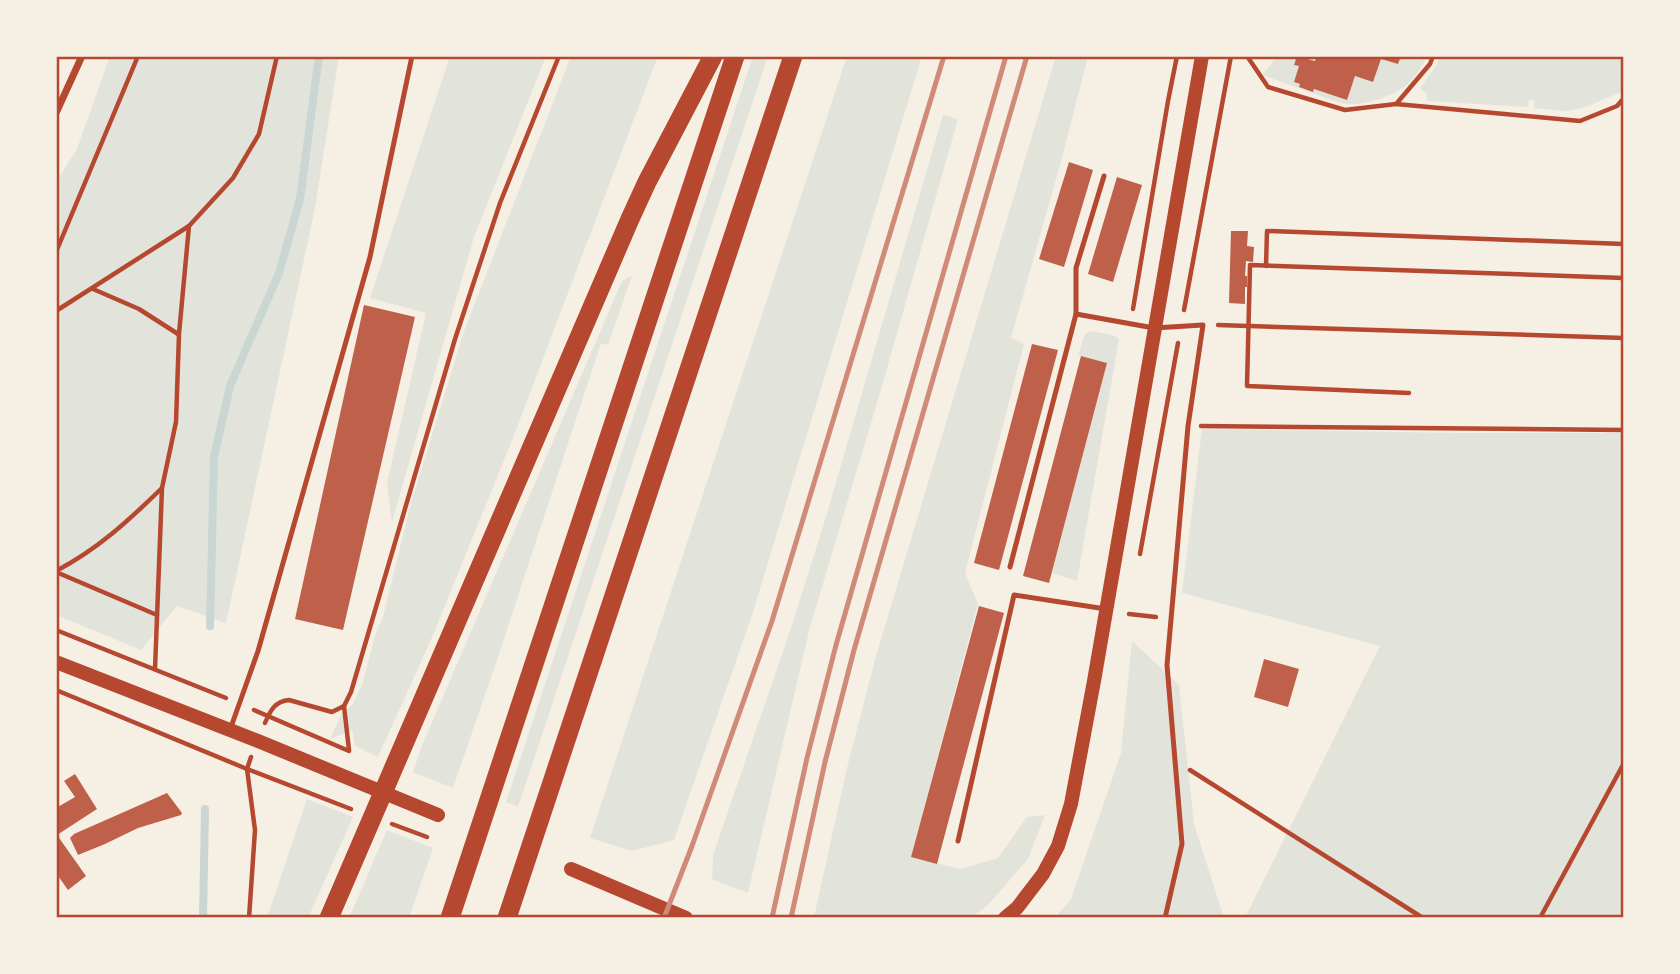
<svg xmlns="http://www.w3.org/2000/svg" width="1680" height="974" font-family="Helvetica,sans-serif">
  <style>
    .green { fill: #e2e4dc }
    .lines { fill: none; stroke-linecap: round; stroke-linejoin: round }
    .stream { stroke: #c9d6d2; stroke-width: 8 }
    .building { fill: #bf614a }
    .path { stroke: #b5482f; stroke-width: 4.5 }
    .service { stroke: #b5482f; stroke-width: 5 }
    .minor { stroke: #b5482f; stroke-width: 7 }
    .secondary { stroke: #b5482f; stroke-width: 14 }
    .trunk { stroke: #b5482f; stroke-width: 19 }
    .rail { stroke: #cf8b77; stroke-width: 5 }
    .neatline { fill: none; stroke: #b5482f; stroke-width: 2.5 }
  </style>
  <rect width="100%" height="100%" fill="#f6efe4"/>
  <!-- green -->
  <g class="green">
    <path d="M 110,56 L 339,56 L 315,208 L 226,623 L 177,606 L 141,650 L 56,615 L 56,182 L 77,149 Z"/>
    <path d="M 450,56 L 546,56 L 474,237 L 392,522 L 387,483 L 426,313 L 370,298 Z"/>
    <path d="M 571,56 L 658,56 L 511,443 L 433,635 L 378,757 L 355,746 L 352,730 L 330,739 L 342,713 L 352,705 L 362,685 L 376,632 L 383,617 L 411,503 L 463,334 Z"/>
    <path d="M 753,56 L 768,56 L 518,807 L 506,802 Z"/>
    <path d="M 847,56 L 922,56 L 752,615 L 674,840 L 632,851 L 590,838 Z"/>
    <path d="M 1056,56 L 1088,56 L 1062,158 L 1011,338 L 1024,344 L 965,573 L 978,604 L 911,857 L 960,869 L 998,858 L 1027,817 L 1045,815 L 1028,859 L 987,906 L 970,918 L 817,918 L 814,917 L 847,768 L 876,656 Z"/>
    <path d="M 1278,56 L 1297,56 L 1294,65 L 1299,66 L 1294,82 L 1313,92 L 1314,89 L 1347,100 L 1355,76 L 1373,82 L 1381,59 L 1398,64 L 1401,56 L 1427,56 C 1422,66 1414,80 1404,87 C 1386,99 1360,107 1340,103 L 1262,75 Z"/>
    <path d="M 1440,56 L 1624,56 L 1624,86 L 1619,93 L 1583,108 L 1566,111 L 1534,108 L 1535,100 L 1529,100 L 1528,107 L 1427,101 L 1427,94 L 1420,88 L 1436,66 Z"/>
    <path d="M 943,115 L 958,119 L 880,393 L 810,627 L 748,893 L 712,879 L 713,855 L 791,628 L 825,520 Z"/>
    <path d="M 632,276 L 608,345 L 601,343 L 498,657 L 453,788 L 413,772 L 423,743 L 622,281 Z"/>
    <path d="M 1090,331 L 1112,335 L 1119,339 L 1077,581 L 1052,573 L 1107,363 L 1078,355 L 1085,334 Z"/>
    <path d="M 1202,429 L 1459,433 L 1624,433 L 1624,918 L 1245,918 L 1380,646 L 1182,593 Z"/>
    <path d="M 1132,641 L 1179,685 L 1194,824 L 1224,918 L 1055,918 L 1071,899 L 1121,753 Z"/>
    <path d="M 307,799 L 353,817 L 308,918 L 267,918 Z"/>
    <path d="M 387,830 L 433,848 L 409,918 L 349,918 Z"/>
  </g>
  <g class="lines">
    <!-- stream -->
    <g class="stream">
      <path d="M 210,626 L 214,457 L 230,386 L 279,273 L 300,199 L 319,56"/>
      <path d="M 203,918 L 205,809"/>
    </g>
  </g>
  <!-- building -->
  <g class="building">
    <path d="M 1297,56 L 1315,61 L 1316,56 L 1401,56 L 1398,64 L 1381,59 L 1373,82 L 1355,76 L 1347,100 L 1314,89 L 1313,92 L 1299,87 L 1300,84 L 1294,82 L 1299,66 L 1294,65 Z"/>
    <path d="M 1069,162 L 1093,170 L 1064,267 L 1039,259 Z"/>
    <path d="M 1117,177 L 1142,185 L 1113,282 L 1088,274 Z"/>
    <path d="M 1231,231 L 1248,231 L 1247,246 L 1254,247 L 1253,262 L 1246,261 L 1245,276 L 1247,276 L 1247,287 L 1245,287 L 1245,304 L 1229,303 Z"/>
    <path d="M 364,305 L 415,317 L 343,630 L 295,619 Z"/>
    <path d="M 1032,344 L 1058,350 L 999,570 L 974,563 Z"/>
    <path d="M 1081,356 L 1107,363 L 1049,583 L 1023,576 Z"/>
    <path d="M 979,606 L 1004,613 L 937,864 L 911,857 Z"/>
    <path d="M 1264,659 L 1299,669 L 1288,707 L 1254,697 Z"/>
    <path d="M 75,774 L 97,809 L 57,835 L 86,876 L 68,890 L 56,873 L 56,808 L 75,797 L 64,781 Z"/>
    <path d="M 167,793 L 182,813 L 181,815 L 138,828 L 105,844 L 78,855 L 70,838 L 74,834 Z"/>
  </g>
  <g class="lines">
    <!-- path -->
    <g class="path">
      <path d="M 1247,56 L 1268,87 L 1345,110 L 1396,104 L 1580,121 L 1617,106 L 1624,98"/>
      <path d="M 1397,103 L 1430,64 L 1433,56"/>
      <path d="M 56,252 L 138,56"/>
      <path d="M 1266,266 L 1267,231 L 1624,244"/>
      <path d="M 93,289 L 139,309 L 178,334"/>
      <path d="M 1133,309 L 1168,101 L 1177,56"/>
      <path d="M 1184,310 L 1231,56"/>
      <path d="M 56,311 L 189,226 L 233,178 L 259,134 L 277,56"/>
      <path d="M 1218,325 L 1624,338"/>
      <path d="M 1409,393 L 1247,386 L 1250,265 L 1624,278"/>
      <path d="M 1201,426 L 1624,430"/>
      <path d="M 1140,554 L 1178,343"/>
      <path d="M 56,571 C 98,549 128,521 161,489"/>
      <path d="M 56,572 L 157,615"/>
      <path d="M 1129,614 L 1156,617"/>
      <path d="M 56,630 L 226,698"/>
      <path d="M 155,669 L 162,488 L 176,422 L 179,334 L 189,226"/>
      <path d="M 56,690 L 247,769 L 351,809"/>
      <path d="M 344,706 L 349,750"/>
      <path d="M 254,710 L 349,751"/>
      <path d="M 265,723 C 270,711 275,701 289,700 L 332,712 L 344,706 L 351,692 L 455,339 L 500,203 L 559,56"/>
      <path d="M 1190,770 L 1423,918"/>
      <path d="M 392,824 L 427,837"/>
      <path d="M 249,918 L 255,830 L 247,769 L 251,757"/>
      <path d="M 1540,918 L 1624,763"/>
    </g>
    <!-- service -->
    <g class="service">
      <path d="M 1104,176 L 1076,268 L 1076,314 L 1154,328 L 1203,325 L 1188,426 L 1167,665 L 1182,844 L 1165,918"/>
      <path d="M 1010,567 L 1076,314"/>
      <path d="M 231,727 L 258,651 L 370,257 L 412,56"/>
      <path d="M 958,841 L 1014,595 L 1106,609"/>
    </g>
    <!-- minor -->
    <path class="minor" d="M 56,113 L 82,56"/>
    <!-- secondary -->
    <g class="secondary">
      <path d="M 56,662 L 258,741 L 438,815"/>
      <path d="M 571,869 L 686,918"/>
      <path d="M 1005,918 L 1017,908 L 1043,874 L 1058,846 L 1071,804 L 1094,681 L 1202,56"/>
    </g>
    <!-- trunk -->
    <g class="trunk">
      <path d="M 329,918 L 630,219 L 647,182 L 713,56"/>
      <path d="M 450,918 L 735,56"/>
      <path d="M 507,918 L 793,56"/>
    </g>
    <!-- rail -->
    <g class="rail">
      <path d="M 664,918 L 692,846 L 772,621 L 944,56"/>
      <path d="M 772,918 L 807,758 L 836,645 L 1006,56"/>
      <path d="M 791,918 L 825,762 L 854,650 L 1027,56"/>
    </g>
  </g>
  <!-- border -->
  <rect width="1680" height="974" fill="none" stroke="#f6efe4" stroke-width="116"/>
  <rect x="58" y="58" width="1564" height="858" class="neatline"/>
</svg>
